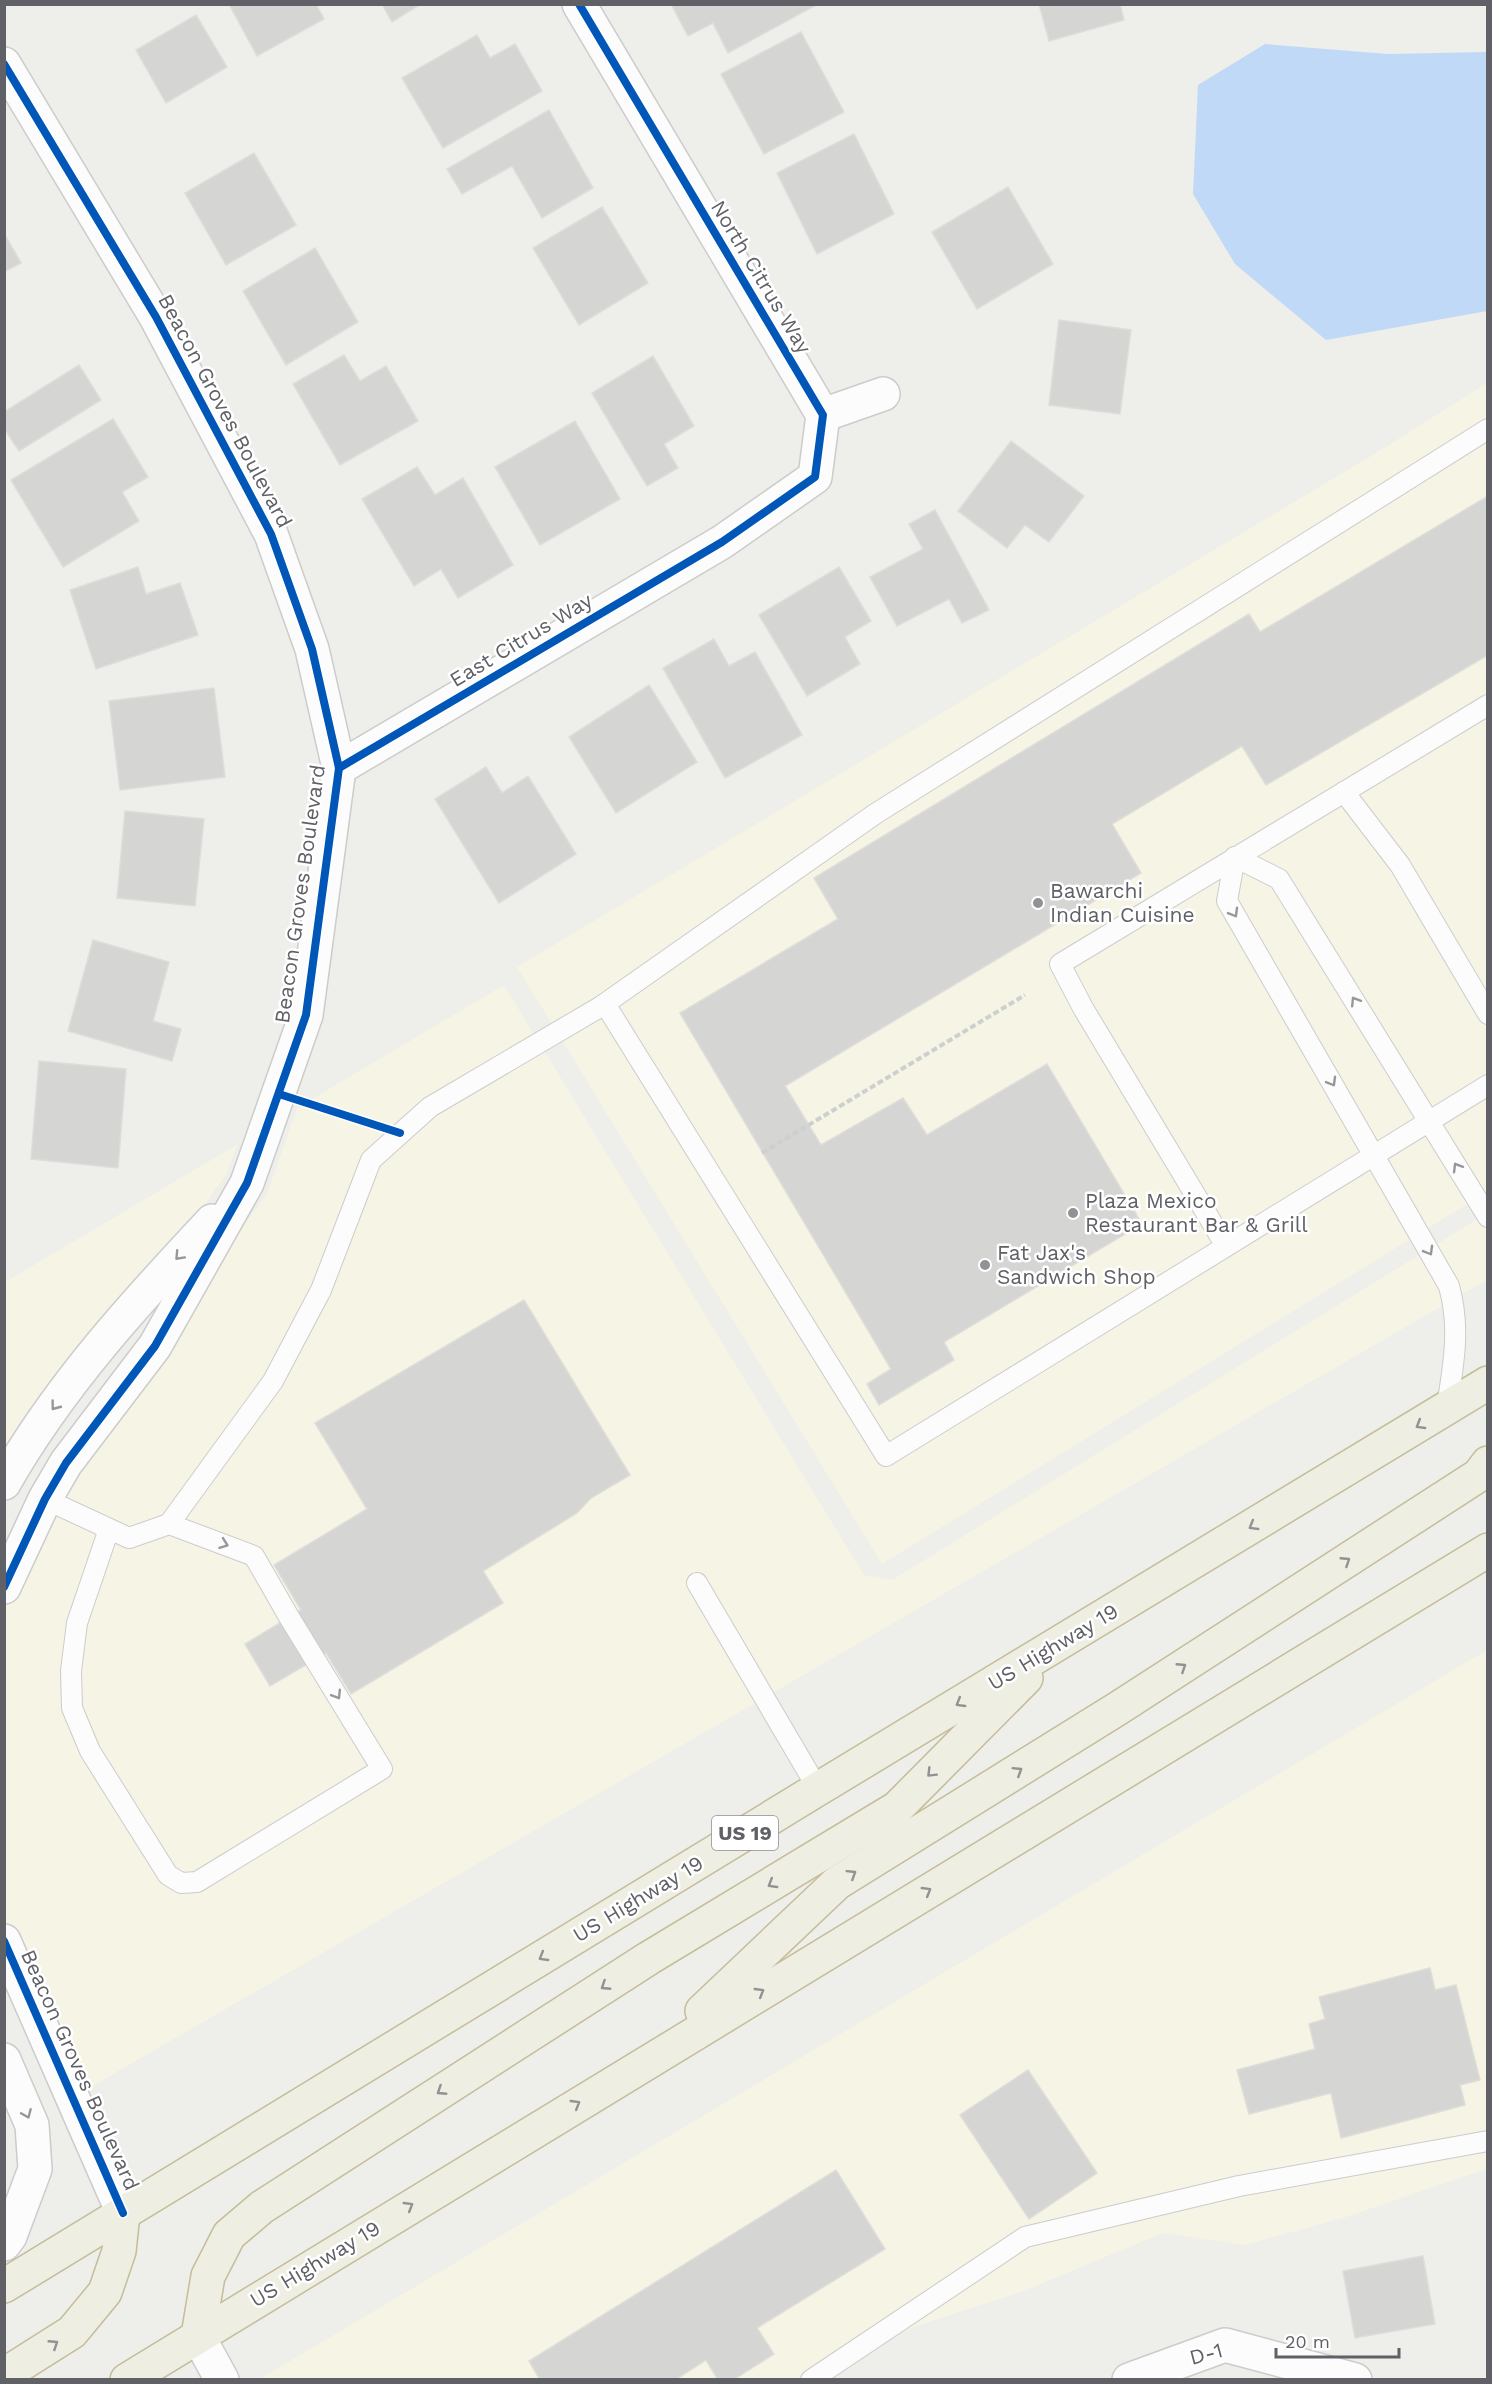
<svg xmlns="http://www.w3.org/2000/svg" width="1492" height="2384" font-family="'Work Sans',sans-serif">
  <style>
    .commercial { fill: #f6f4e4 }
    .water { fill: #c0d9f6 }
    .building { fill: #d5d5d3; stroke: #deddd9; stroke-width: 1.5 }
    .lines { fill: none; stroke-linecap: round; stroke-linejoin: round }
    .lane-casing { stroke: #cbcccb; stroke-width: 22 }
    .street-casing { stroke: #cbcccb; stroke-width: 36 }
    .highway-casing { stroke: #c5bc98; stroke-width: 36 }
    .path { stroke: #ccd0cf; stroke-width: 4; stroke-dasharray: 6 3; stroke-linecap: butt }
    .lane { stroke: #fcfcfc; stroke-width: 20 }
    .street { stroke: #fcfcfc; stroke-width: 33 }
    .highway { stroke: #efeee3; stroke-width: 33 }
    .cycleway-casing { stroke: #fff; stroke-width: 11 }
    .cycleway { stroke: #0057b8; stroke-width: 8 }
    .oneway { stroke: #96979b }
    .oneway2 { stroke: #919292 }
    .poi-dot { fill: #919295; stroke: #fff; stroke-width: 2 }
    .labels { text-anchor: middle; stroke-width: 5; stroke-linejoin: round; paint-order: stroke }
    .shield { fill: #fff; stroke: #8f9095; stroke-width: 1.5 }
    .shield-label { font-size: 20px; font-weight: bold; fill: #5f6167 }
    .street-label { font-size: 21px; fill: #5f6167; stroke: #fff }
    .poi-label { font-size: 21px; fill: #5f6167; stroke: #fff; text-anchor: start }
  </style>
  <rect width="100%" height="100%" fill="#eeeeea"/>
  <!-- commercial -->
  <g class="commercial">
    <path d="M 1487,383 L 1487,1192 L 882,1564 L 517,967 L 1376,453 Z"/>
    <path d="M 504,985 L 864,1575 L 892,1580 L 1487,1213 L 1487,1280 L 77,2095 L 5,1940 L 5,1587 L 163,1336 L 267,1194 L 297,1108 Z"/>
    <path d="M 238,1144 L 226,1175 L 5,1483 L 5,1282 Z"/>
    <path d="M 1487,1650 L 1487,2169 L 1343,2218 L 1245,2245 L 1163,2233 L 1024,2291 L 910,2328 L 822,2379 L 258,2380 Z"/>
  </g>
  <!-- water -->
  <path class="water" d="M 1265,44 L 1387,54 L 1487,52 L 1487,311 L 1326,340 L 1235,264 L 1193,194 L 1198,85 Z"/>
  <!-- building -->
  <g class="building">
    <path d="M 229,4 L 316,4 L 324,19 L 257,56 Z"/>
    <path d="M 382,4 L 421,4 L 392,22 Z"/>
    <path d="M 671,4 L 818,4 L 728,53 L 713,23 L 688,36 Z"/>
    <path d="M 1039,4 L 1120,4 L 1124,20 L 1049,41 Z"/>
    <path d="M 196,15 L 227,67 L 166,103 L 136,50 Z"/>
    <path d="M 801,32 L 844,112 L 764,154 L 721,74 Z"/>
    <path d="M 477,35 L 490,58 L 515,44 L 542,91 L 443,148 L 402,78 Z"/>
    <path d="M 549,110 L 593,188 L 542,218 L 512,166 L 462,194 L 447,169 Z"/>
    <path d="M 854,134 L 894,214 L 817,254 L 777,173 Z"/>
    <path d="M 254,153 L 296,225 L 226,265 L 185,193 Z"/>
    <path d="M 1008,187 L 1053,264 L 977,309 L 932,232 Z"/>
    <path d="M 602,207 L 648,283 L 579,325 L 533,248 Z"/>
    <path d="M 4,233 L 21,263 L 4,272 Z"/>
    <path d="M 315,248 L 358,322 L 286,365 L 243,291 Z"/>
    <path d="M 1059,320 L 1131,330 L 1120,414 L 1049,405 Z"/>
    <path d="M 344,355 L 360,381 L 386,366 L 418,421 L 340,465 L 293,384 Z"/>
    <path d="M 653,356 L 694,426 L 664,444 L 678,468 L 647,486 L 592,393 Z"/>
    <path d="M 79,365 L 101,400 L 19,451 L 4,428 L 4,412 Z"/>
    <path d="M 113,419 L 148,477 L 122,492 L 139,521 L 63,567 L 11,480 Z"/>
    <path d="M 575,421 L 620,499 L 540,545 L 495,467 Z"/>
    <path d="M 1011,441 L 1084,496 L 1049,542 L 1025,525 L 1007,548 L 958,511 Z"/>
    <path d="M 417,467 L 435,495 L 463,478 L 513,565 L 458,598 L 441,569 L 414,586 L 362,499 Z"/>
    <path d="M 1488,496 L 1488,655 L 1266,785 L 1242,746 L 1112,824 L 1141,873 L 785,1086 L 821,1145 L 903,1098 L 927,1135 L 1047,1064 L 1142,1224 L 944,1342 L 954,1360 L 879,1405 L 867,1384 L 891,1369 L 680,1013 L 838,919 L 814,878 L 1249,614 L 1260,632 Z"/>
    <path d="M 935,510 L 989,610 L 962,623 L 949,599 L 897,626 L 870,577 L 923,549 L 909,524 Z"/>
    <path d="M 138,567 L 146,594 L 180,583 L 198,635 L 96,669 L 70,590 Z"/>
    <path d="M 839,567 L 871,621 L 845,637 L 860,664 L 807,696 L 759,615 Z"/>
    <path d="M 714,639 L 729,666 L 755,652 L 802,735 L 725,778 L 663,668 Z"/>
    <path d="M 649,685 L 697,762 L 616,813 L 569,737 Z"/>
    <path d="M 214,688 L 225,777 L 120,790 L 109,701 Z"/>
    <path d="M 486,767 L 502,793 L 528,776 L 576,854 L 499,903 L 435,799 Z"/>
    <path d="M 125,811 L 204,819 L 195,906 L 117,898 Z"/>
    <path d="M 93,940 L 169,962 L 153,1021 L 181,1029 L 172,1061 L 68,1031 Z"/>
    <path d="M 39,1061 L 126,1069 L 118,1168 L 31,1159 Z"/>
    <path d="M 524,1300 L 630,1475 L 591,1498 L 577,1513 L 483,1571 L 503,1603 L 351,1694 L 326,1653 L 270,1686 L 245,1644 L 301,1610 L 274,1565 L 367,1509 L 315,1423 Z"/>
    <path d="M 1430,1968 L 1435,1990 L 1456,1985 L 1480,2080 L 1460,2085 L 1465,2105 L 1341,2138 L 1331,2093 L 1249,2114 L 1237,2070 L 1315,2049 L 1309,2024 L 1325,2019 L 1319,1997 Z"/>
    <path d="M 1028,2070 L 1097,2173 L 1029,2219 L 960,2115 Z"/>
    <path d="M 836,2170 L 885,2249 L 757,2328 L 774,2354 L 733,2380 L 718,2380 L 706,2360 L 675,2380 L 540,2380 L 529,2361 Z"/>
    <path d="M 1423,2256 L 1435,2324 L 1355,2338 L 1343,2271 Z"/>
  </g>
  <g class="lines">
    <!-- lane casing -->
    <g class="lane-casing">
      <g id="lane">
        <path d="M 1344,792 L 1400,865 L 1488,1014"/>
        <path d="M 1235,857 L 1227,901 L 1449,1286 C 1461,1330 1453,1365 1447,1408"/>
        <path d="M 1235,857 L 1279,879 L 1488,1217"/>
        <path d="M 603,1005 L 875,814 L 1488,429"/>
        <path d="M 1226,1246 L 1083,1008 L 1060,964 L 1488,705"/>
        <path d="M 45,1499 L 129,1538 L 169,1524 L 273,1381 L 321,1290 L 371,1160 L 430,1107 L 605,1004 L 886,1456 L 1488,1085"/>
        <path d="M 109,1529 L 77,1623 L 71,1671 L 72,1708 L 90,1751 L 168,1875 L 181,1883 L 197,1882 L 382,1769 L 289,1617 L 254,1556 L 169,1524"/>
        <path d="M 697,1583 L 818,1789"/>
        <path d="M 811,2380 L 1025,2237 L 1239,2186 L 1488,2141"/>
      </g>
    </g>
    <!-- street casing -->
    <g class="street-casing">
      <g id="street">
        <path d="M 4,64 L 156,317 L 271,534 L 312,649 L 339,768 L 306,1015 L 247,1183 L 155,1346 L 66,1463 L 45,1499 L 4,1587"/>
        <path d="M 823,415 L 883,394"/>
        <path d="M 339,768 L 722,542 L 815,477 L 823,415 L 579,4"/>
        <path d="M 4,1483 C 59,1386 136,1302 212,1221"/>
        <path d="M 4,1941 L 123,2213"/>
        <path d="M 4,2060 L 32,2125 L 35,2169 L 10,2236 L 4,2244"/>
        <path d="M 198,2336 L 222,2380"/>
        <path d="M 1129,2380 L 1225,2345 L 1355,2380"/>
      </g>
    </g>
    <!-- highway casing -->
    <g class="highway-casing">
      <g id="highway">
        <path d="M 702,2011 L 837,1883 L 1117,1709 L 1479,1475 L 1488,1463"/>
        <path d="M 4,2286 L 818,1789 L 1488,1383"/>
        <path d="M 198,2336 L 208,2276 L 229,2235 L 262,2207 L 649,1958 L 897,1808 L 1026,1678"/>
        <path d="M 4,2375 L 72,2332 L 105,2292 L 119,2251 L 123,2213"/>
        <path d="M 127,2380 L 1488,1550"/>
      </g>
    </g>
    <!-- path -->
    <path class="path" d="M 762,1153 L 1025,995"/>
    <!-- lane -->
    <use href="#lane" class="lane"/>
    <!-- street -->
    <use href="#street" class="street"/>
    <!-- highway -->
    <use href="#highway" class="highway"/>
    <!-- cycleway casing -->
    <g class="cycleway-casing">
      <g id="cycleway">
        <path d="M 4,64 L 156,317 L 271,534 L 312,649 L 339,768 L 306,1015 L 247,1183 L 155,1346 L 66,1463 L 45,1499 L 4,1587"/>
        <path d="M 339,768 L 722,542 L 815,477 L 823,415 L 579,4"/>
        <path d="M 279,1094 L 400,1133"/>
        <path d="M 4,1941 L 123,2213"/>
      </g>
    </g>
    <!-- cycleway -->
    <use href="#cycleway" class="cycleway"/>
  </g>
  <!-- one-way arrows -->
  <defs><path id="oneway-chevron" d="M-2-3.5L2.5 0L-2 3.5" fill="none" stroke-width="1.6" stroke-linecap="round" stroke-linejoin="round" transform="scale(1.5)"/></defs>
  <g class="oneway">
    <use href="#oneway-chevron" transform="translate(1234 913) rotate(60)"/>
    <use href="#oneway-chevron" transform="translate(1355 1001) rotate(-122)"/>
    <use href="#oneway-chevron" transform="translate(1332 1082) rotate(60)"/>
    <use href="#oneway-chevron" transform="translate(1457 1167) rotate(-121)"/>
    <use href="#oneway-chevron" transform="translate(1429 1251) rotate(60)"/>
    <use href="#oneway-chevron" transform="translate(179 1256) rotate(133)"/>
    <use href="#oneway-chevron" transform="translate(55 1406) rotate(127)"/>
    <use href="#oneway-chevron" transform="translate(224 1544) rotate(20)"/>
    <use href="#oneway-chevron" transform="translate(337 1695) rotate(58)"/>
    <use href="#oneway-chevron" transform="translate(27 2114) rotate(67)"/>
  </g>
  <g class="oneway2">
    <use href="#oneway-chevron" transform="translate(1420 1425) rotate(149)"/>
    <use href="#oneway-chevron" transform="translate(1253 1526) rotate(149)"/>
    <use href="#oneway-chevron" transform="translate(1346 1561) rotate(-33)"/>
    <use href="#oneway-chevron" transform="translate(1182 1667) rotate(-33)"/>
    <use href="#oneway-chevron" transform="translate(960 1703) rotate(149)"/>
    <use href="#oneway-chevron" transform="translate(1018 1771) rotate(-32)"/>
    <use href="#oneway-chevron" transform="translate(931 1773) rotate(135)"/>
    <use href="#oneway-chevron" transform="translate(852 1874) rotate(-32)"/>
    <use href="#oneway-chevron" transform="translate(772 1884) rotate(149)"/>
    <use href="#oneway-chevron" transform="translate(927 1891) rotate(-31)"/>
    <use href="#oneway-chevron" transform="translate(543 1957) rotate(149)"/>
    <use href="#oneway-chevron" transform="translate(605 1986) rotate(147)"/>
    <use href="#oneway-chevron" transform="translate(760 1992) rotate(-31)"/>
    <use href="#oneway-chevron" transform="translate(441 2091) rotate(147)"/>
    <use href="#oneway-chevron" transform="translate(576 2104) rotate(-31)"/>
    <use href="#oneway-chevron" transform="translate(409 2206) rotate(-31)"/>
    <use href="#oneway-chevron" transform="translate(54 2344) rotate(-33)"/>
  </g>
  <!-- markers -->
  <g class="poi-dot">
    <circle cx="1038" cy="903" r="6"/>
    <circle cx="1073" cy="1213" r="6"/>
    <circle cx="985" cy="1265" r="6"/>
  </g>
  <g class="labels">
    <!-- shield labels -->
    <rect class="shield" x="712" y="1816" width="66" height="34" rx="4.5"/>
    <g class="shield-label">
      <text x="745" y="1840">US 19</text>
    </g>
    <!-- street labels -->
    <g class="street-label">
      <text transform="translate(761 277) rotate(59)" y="7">North Citrus Way</text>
      <text transform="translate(225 411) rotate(62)" y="7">Beacon Groves Boulevard</text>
      <text transform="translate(521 640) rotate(-31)" y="7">East Citrus Way</text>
      <text transform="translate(300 894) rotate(-82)" y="7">Beacon Groves Boulevard</text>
      <text transform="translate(1053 1647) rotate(-31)" y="7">US Highway 19</text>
      <text transform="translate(638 1899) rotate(-31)" y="7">US Highway 19</text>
      <text transform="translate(80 2070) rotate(66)" y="7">Beacon Groves Boulevard</text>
      <text transform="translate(315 2264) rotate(-31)" y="7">US Highway 19</text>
      <text transform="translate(1206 2354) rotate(-15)" y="7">D-1</text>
    </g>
    <!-- poi labels -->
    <g class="poi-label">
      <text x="1050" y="898">Bawarchi<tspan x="1050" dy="24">Indian Cuisine</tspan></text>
      <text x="1085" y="1208">Plaza Mexico<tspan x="1085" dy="24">Restaurant Bar &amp; Grill</tspan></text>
      <text x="997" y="1260">Fat Jax's<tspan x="997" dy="24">Sandwich Shop</tspan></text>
    </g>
  </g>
  <!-- border -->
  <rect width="1492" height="2384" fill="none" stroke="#5f6167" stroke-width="12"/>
  <!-- scale -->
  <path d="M1276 2348v9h123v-9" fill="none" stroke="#5f6167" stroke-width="3"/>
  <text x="1285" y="2348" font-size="18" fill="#5f6167" stroke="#ffffff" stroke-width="4.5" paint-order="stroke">20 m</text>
</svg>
